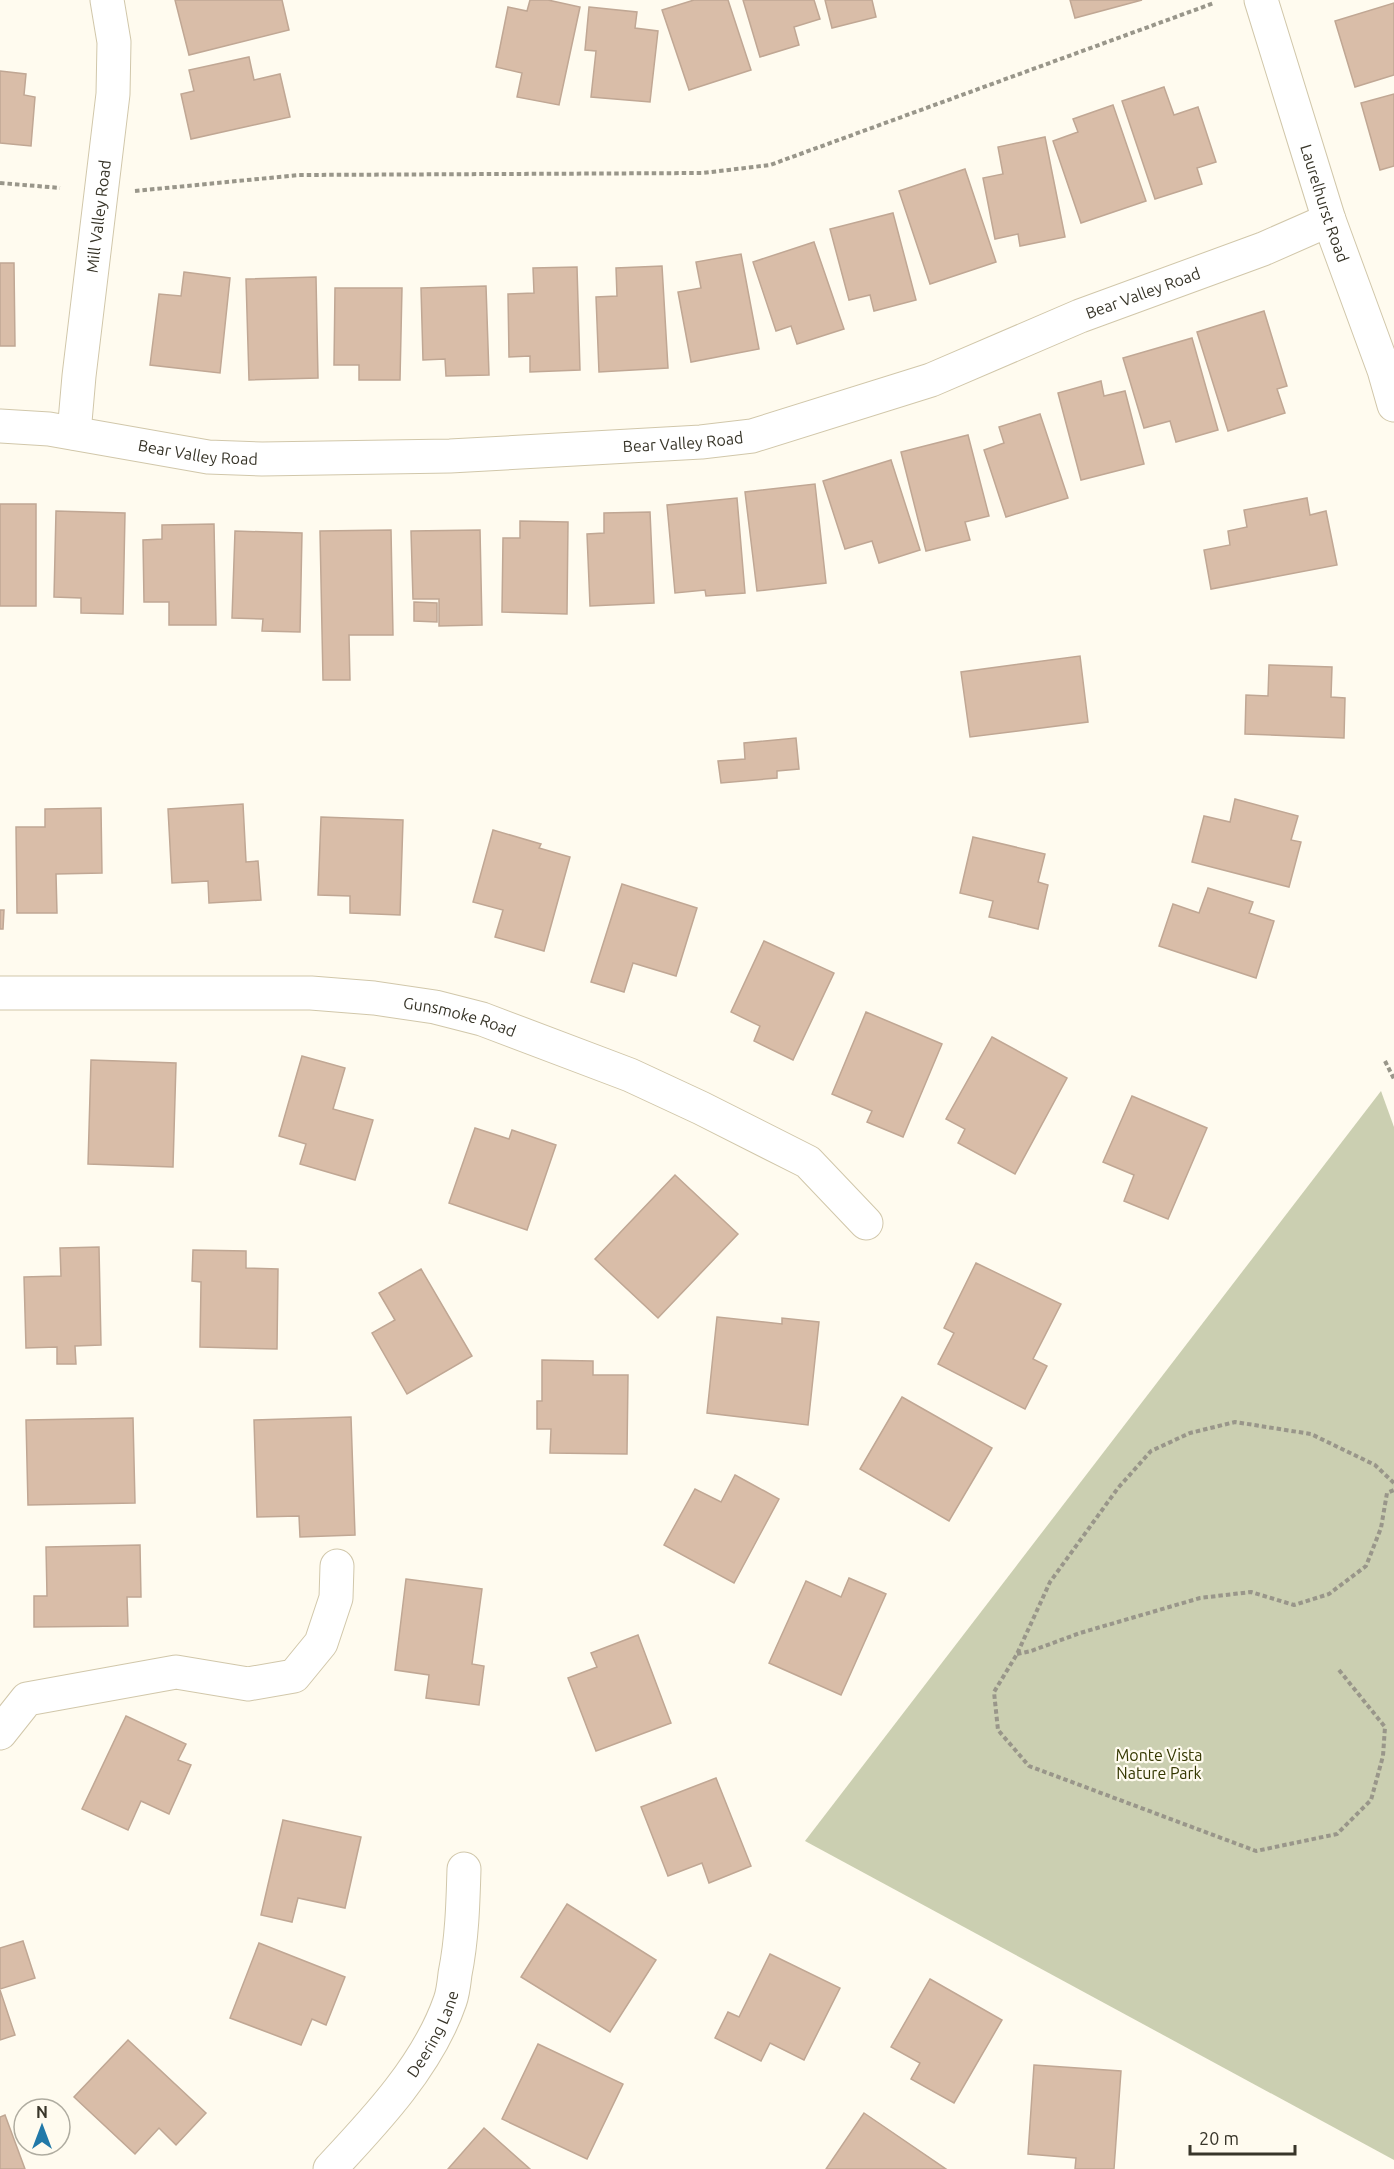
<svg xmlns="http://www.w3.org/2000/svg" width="1394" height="2169" font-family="Ubuntu,sans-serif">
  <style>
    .green { fill: #cbcfb1 }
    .building { fill: #d9bda8; stroke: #c0a794; stroke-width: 1.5 }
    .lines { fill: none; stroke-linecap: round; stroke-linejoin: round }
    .minor-casing { stroke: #d1c7aa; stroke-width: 35 }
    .path { stroke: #99968a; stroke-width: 4; stroke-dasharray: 4.5 3; stroke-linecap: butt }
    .minor { stroke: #fff; stroke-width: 33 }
    .labels { text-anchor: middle; stroke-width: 4.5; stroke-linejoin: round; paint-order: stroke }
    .street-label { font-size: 16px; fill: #383529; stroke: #fffbef }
    .park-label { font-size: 16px; fill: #343700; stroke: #fffbef }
  </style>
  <rect width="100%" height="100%" fill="#fffbef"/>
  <!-- green -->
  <path class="green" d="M 1381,1091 L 1394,1127 L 1394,2160 L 805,1841 Z"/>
  <!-- building -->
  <g class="building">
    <path d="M 175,0 L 282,0 L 289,30 L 189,55 Z"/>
    <path d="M 530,0 L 548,0 L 580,7 L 559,105 L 517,97 L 522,73 L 496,67 L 508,7 L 527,11 Z"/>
    <path d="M 694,0 L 728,0 L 751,70 L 689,90 L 662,10 Z"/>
    <path d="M 743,0 L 814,0 L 820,19 L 794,27 L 799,45 L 760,57 Z"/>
    <path d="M 825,0 L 872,0 L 876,17 L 832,28 Z"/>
    <path d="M 1070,0 L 1142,0 L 1075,18 Z"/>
    <path d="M 1394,3 L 1394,75 L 1355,87 L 1335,21 Z"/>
    <path d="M 589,7 L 637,12 L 635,28 L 658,31 L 650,102 L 591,97 L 596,51 L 585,50 Z"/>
    <path d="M 249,57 L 254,80 L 280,74 L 290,117 L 191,139 L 181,94 L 194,91 L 189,70 Z"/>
    <path d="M 0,71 L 26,74 L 24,95 L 35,97 L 31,146 L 0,143 Z"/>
    <path d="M 1164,87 L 1174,115 L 1198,107 L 1216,162 L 1197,168 L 1202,184 L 1155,199 L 1122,101 Z"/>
    <path d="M 1394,94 L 1394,166 L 1380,170 L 1361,103 Z"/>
    <path d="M 1113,105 L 1146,201 L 1081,223 L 1053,141 L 1078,132 L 1073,119 Z"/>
    <path d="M 1045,137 L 1065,237 L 1020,246 L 1018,234 L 995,239 L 983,178 L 1003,174 L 998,147 Z"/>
    <path d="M 965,169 L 996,262 L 930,284 L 899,191 Z"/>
    <path d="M 893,213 L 916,300 L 874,311 L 870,295 L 849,300 L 830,229 Z"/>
    <path d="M 814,242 L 844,329 L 797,344 L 791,326 L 776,331 L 753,262 Z"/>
    <path d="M 741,254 L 759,349 L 691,362 L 678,292 L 701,288 L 696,262 Z"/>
    <path d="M 0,263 L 14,263 L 15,346 L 0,346 Z"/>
    <path d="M 662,266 L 668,368 L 599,372 L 596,297 L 617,296 L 616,268 Z"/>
    <path d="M 577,267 L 580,370 L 530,372 L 530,356 L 509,357 L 508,294 L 534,293 L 533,268 Z"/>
    <path d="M 184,272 L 230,278 L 220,373 L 150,365 L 159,294 L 181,296 Z"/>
    <path d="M 316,277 L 318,378 L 249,380 L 246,279 Z"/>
    <path d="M 486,286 L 489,375 L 446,376 L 445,359 L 423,360 L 421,288 Z"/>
    <path d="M 335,288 L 402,288 L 400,380 L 359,380 L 359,365 L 334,365 Z"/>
    <path d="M 1264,311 L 1287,386 L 1277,389 L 1285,413 L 1228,431 L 1197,332 Z"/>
    <path d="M 1192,338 L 1218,430 L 1176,442 L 1170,421 L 1144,428 L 1123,358 Z"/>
    <path d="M 1101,381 L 1104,396 L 1125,391 L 1144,464 L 1081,480 L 1058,393 Z"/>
    <path d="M 1040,414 L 1068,498 L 1006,517 L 984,450 L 1004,443 L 999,427 Z"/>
    <path d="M 968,435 L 989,516 L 965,522 L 970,540 L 926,551 L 901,452 Z"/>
    <path d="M 891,460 L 920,550 L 879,563 L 872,541 L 845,549 L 823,481 Z"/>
    <path d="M 815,484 L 826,583 L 757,591 L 745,492 Z"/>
    <path d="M 737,498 L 745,593 L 706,596 L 705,590 L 675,593 L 667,505 Z"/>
    <path d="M 1307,498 L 1310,515 L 1326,511 L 1337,565 L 1211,589 L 1204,550 L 1230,545 L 1228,531 L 1247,527 L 1244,510 Z"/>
    <rect x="0" y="504" width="36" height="102"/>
    <path d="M 56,511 L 125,513 L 123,614 L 81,613 L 81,598 L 54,597 Z"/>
    <path d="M 650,512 L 654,603 L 590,606 L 587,534 L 604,533 L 604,513 Z"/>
    <path d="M 520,521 L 568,522 L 567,614 L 502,612 L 503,538 L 520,538 Z"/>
    <path d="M 214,524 L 216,625 L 169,625 L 169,602 L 144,602 L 143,540 L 162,539 L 162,525 Z"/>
    <path d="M 391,530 L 393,635 L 349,635 L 350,680 L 323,680 L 320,531 Z"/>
    <path d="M 480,530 L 482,625 L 439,626 L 439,599 L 413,599 L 411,531 Z"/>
    <path d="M 235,531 L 302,533 L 300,632 L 262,631 L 263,619 L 232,618 Z"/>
    <path d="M 414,602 L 437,603 L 437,622 L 414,621 Z"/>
    <path d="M 1080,656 L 1088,722 L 970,737 L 961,672 Z"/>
    <path d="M 1269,665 L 1332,667 L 1331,697 L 1345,698 L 1344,738 L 1245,734 L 1246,695 L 1268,696 Z"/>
    <path d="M 796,738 L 799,769 L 777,771 L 777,778 L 721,783 L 718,761 L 745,759 L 744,743 Z"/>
    <path d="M 1235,799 L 1298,816 L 1291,840 L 1301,842 L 1289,887 L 1192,862 L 1204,816 L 1230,822 Z"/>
    <path d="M 243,804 L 246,862 L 258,861 L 261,900 L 209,903 L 208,881 L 172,883 L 168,809 Z"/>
    <path d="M 101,808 L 102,873 L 56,874 L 57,913 L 17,913 L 16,827 L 45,827 L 45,809 Z"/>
    <path d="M 321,817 L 403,820 L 400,915 L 350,913 L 350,896 L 318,895 Z"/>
    <path d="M 493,830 L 541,844 L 539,848 L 570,857 L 544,951 L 495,937 L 503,910 L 473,902 Z"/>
    <path d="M 973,837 L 1045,854 L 1038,882 L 1048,885 L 1038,929 L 989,917 L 993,901 L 960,893 Z"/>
    <path d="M 622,884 L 697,908 L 676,976 L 633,963 L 624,992 L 591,982 Z"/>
    <path d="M 1208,888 L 1253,902 L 1249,913 L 1274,921 L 1256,978 L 1159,946 L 1173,904 L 1199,913 Z"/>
    <path d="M 0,910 L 4,910 L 3,929 L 0,929 Z"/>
    <path d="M 764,941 L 834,973 L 793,1060 L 754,1041 L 760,1026 L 731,1012 Z"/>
    <path d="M 866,1012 L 942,1044 L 903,1137 L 867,1122 L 872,1111 L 832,1094 Z"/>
    <path d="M 992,1037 L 1067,1078 L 1015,1174 L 958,1143 L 965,1129 L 946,1119 Z"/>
    <path d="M 302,1056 L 345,1068 L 333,1109 L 373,1120 L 355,1180 L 300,1164 L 306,1144 L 279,1136 Z"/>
    <path d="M 91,1060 L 176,1063 L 173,1167 L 88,1164 Z"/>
    <path d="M 1132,1096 L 1207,1128 L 1168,1219 L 1124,1201 L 1134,1175 L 1103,1162 Z"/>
    <path d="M 475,1128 L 509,1139 L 512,1130 L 556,1145 L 527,1230 L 449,1203 Z"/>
    <path d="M 675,1175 L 738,1234 L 658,1318 L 595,1259 Z"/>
    <path d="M 99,1247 L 101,1345 L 75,1346 L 76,1364 L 57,1364 L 57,1347 L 26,1348 L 24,1277 L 61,1276 L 60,1248 Z"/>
    <path d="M 193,1250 L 246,1251 L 246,1268 L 278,1269 L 277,1349 L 200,1347 L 201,1282 L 192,1281 Z"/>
    <path d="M 976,1263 L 1061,1304 L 1033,1359 L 1047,1366 L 1025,1409 L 938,1364 L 954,1333 L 944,1328 Z"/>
    <path d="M 421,1269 L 472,1356 L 407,1394 L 372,1333 L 395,1320 L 379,1293 Z"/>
    <path d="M 717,1317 L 782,1324 L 782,1318 L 819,1322 L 808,1425 L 707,1413 Z"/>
    <path d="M 542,1360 L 593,1361 L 593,1375 L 628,1375 L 627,1454 L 550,1453 L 551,1429 L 537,1429 L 537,1401 L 542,1401 Z"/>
    <path d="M 902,1397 L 992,1448 L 949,1521 L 860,1469 Z"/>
    <path d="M 351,1417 L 355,1535 L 300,1537 L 299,1516 L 257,1517 L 254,1420 Z"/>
    <path d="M 133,1418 L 135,1503 L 28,1505 L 26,1420 Z"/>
    <path d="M 735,1475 L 779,1499 L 734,1583 L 664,1545 L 695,1489 L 721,1502 Z"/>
    <path d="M 140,1545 L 141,1597 L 127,1597 L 128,1626 L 34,1627 L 34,1596 L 47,1596 L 46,1547 Z"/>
    <path d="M 849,1578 L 886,1594 L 841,1695 L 769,1663 L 806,1581 L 841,1597 Z"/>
    <path d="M 406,1579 L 482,1589 L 472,1664 L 484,1666 L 479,1705 L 426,1698 L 429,1675 L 395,1670 Z"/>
    <path d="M 638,1635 L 671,1723 L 596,1751 L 568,1678 L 597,1667 L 591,1653 Z"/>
    <path d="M 126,1716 L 186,1744 L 178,1760 L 191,1765 L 169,1814 L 141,1801 L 128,1830 L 82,1809 Z"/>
    <path d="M 716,1778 L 751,1866 L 709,1883 L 702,1863 L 668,1876 L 641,1807 Z"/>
    <path d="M 283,1820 L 361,1837 L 345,1908 L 298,1898 L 292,1922 L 261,1915 Z"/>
    <path d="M 567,1904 L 656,1960 L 610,2032 L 521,1977 Z"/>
    <path d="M 23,1941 L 35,1978 L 0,1989 L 0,1948 Z"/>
    <path d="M 259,1943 L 345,1977 L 326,2025 L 312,2019 L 301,2045 L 230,2018 Z"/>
    <path d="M 770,1954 L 840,1988 L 804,2060 L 770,2043 L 761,2061 L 715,2038 L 728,2012 L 739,2017 Z"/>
    <path d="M 930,1979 L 1002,2020 L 954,2103 L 911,2079 L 920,2063 L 891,2047 Z"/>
    <path d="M 0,1990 L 15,2035 L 0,2040 Z"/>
    <path d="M 128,2040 L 206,2113 L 176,2145 L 159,2128 L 135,2154 L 74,2097 Z"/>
    <path d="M 538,2044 L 623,2084 L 587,2159 L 502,2119 Z"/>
    <path d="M 1034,2065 L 1121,2071 L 1114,2169 L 1075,2169 L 1076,2158 L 1028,2154 Z"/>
    <path d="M 864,2113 L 946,2169 L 826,2169 Z"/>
    <path d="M 5,2115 L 25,2169 L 0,2169 L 0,2117 Z"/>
    <path d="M 484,2128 L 530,2169 L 448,2169 Z"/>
  </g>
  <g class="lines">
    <!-- minor casing -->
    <g class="minor-casing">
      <g id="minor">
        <path id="s1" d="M 1261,0 L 1329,220 L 1384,370 L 1394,405"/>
        <path id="s2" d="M 0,426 L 49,429 L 208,457 L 262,459 L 450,456 L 701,442 L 752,436 L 931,380 L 1080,316 L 1263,249 L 1329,220"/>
        <path id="s3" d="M 74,433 L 79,376 L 113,94 L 114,42 L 107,0"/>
        <path id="s4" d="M 0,993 L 311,993 L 374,998 L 435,1007 L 482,1019 L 630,1075 L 701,1108 L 808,1162 L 866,1223"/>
        <path d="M 0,1733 L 27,1699 L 176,1672 L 248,1684 L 294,1676 L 321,1643 L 336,1598 L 337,1566"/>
        <path id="s5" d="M 330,2169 C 375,2121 428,2065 450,2001 C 453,1993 454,1983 455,1974 C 462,1939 463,1904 464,1869"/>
      </g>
    </g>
    <!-- path -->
    <g class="path">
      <path d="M 0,183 L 60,188"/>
      <path d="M 135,191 L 299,175 L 703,173 L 770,165 L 1214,3"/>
      <path d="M 1385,1061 L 1394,1079"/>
      <path d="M 1017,1654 L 1031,1651 L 1080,1633 L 1200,1598 L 1251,1592 L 1294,1605 L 1329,1594 L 1366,1566 L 1381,1528 L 1387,1493 L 1394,1490"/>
      <path d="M 1339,1670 L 1385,1727 L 1383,1756 L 1371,1800 L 1337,1834 L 1256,1851 L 1029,1766 L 998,1730 L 994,1692 L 1017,1654 L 1050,1582 L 1118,1488 L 1151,1451 L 1190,1433 L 1235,1422 L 1311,1434 L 1375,1465 L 1394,1483"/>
    </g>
    <!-- minor -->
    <use href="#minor" class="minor"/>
  </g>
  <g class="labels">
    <!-- street labels -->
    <g class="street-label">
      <text dy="6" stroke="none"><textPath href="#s1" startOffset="213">Laurelhurst Road</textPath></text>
      <text dy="6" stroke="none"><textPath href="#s3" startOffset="218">Mill Valley Road</textPath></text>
      <text dy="6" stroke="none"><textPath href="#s2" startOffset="1172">Bear Valley Road</textPath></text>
      <text dy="6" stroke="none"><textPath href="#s2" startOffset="686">Bear Valley Road</textPath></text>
      <text dy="6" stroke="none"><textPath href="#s2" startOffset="200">Bear Valley Road</textPath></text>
      <text dy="6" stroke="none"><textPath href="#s4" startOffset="462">Gunsmoke Road</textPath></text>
      <text dy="6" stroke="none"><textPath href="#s5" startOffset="171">Deering Lane</textPath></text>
    </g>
    <!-- park labels -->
    <g class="park-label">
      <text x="1159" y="1761">Monte Vista<tspan x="1159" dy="18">Nature Park</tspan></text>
    </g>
  </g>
  <!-- north arrow -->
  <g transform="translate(42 2127)"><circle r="28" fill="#fffbef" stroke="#afaca0" stroke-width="1.5"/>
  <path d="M0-4.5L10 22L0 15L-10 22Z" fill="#2279a8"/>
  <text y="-9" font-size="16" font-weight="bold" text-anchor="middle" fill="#383529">N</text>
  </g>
  <!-- scale -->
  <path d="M1190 2145v9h105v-9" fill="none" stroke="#383529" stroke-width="3"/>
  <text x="1199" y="2145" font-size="18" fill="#383529" stroke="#fffbef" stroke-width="4.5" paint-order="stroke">20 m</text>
</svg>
